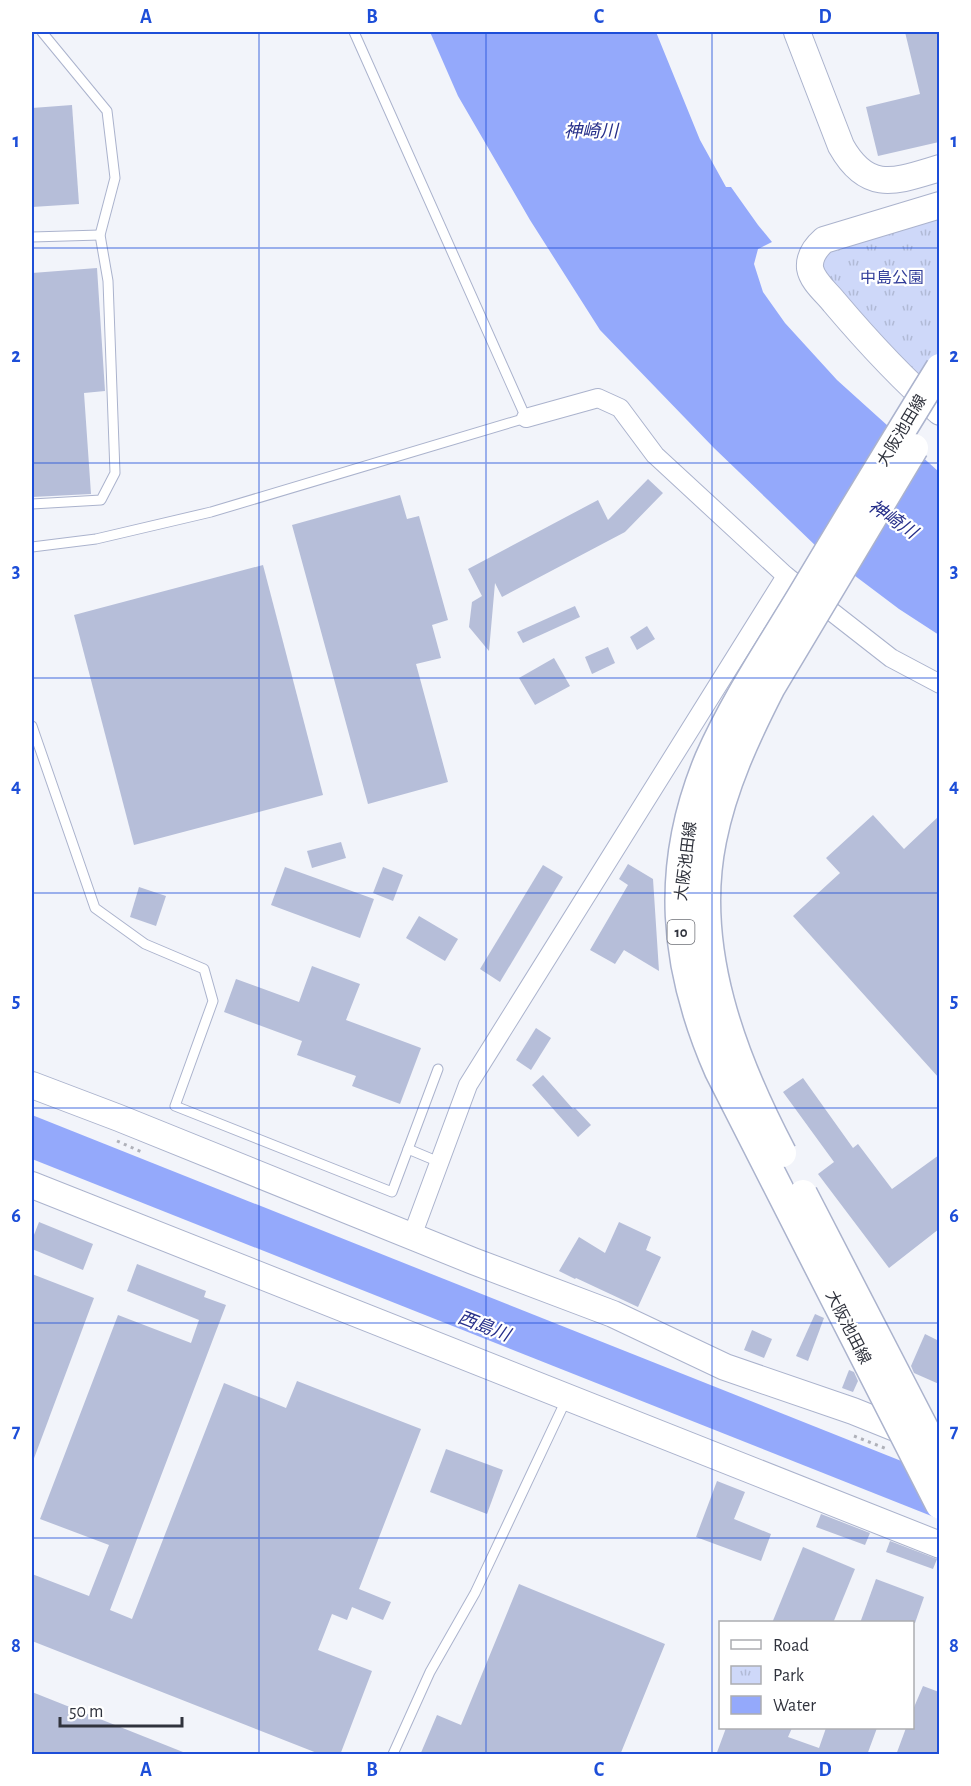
<svg xmlns="http://www.w3.org/2000/svg" width="971" height="1786" font-family="'Alegreya Sans','Noto Sans JP',sans-serif">
  <style>
    .park { fill: url(#park-tufts) }
    .water { fill: #94a9fb }
    .building { fill: #b6bed9 }
    .lines { fill: none; stroke-linecap: round; stroke-linejoin: round }
    .lane-casing { stroke: #abb3cd; stroke-width: 11 }
    .street-casing { stroke: #abb3cd; stroke-width: 20 }
    .secondary-casing { stroke: #abb3cd; stroke-width: 28 }
    .path { stroke: #afb1b9; stroke-width: 3; stroke-dasharray: 3 4.5; stroke-linecap: butt }
    .lane { stroke: #fff; stroke-width: 9 }
    .street { stroke: #fff; stroke-width: 18 }
    .secondary { stroke: #fff; stroke-width: 26 }
    .primary-bridge-casing { stroke: #abb3cd; stroke-width: 31; stroke-linecap: butt }
    .primary-bridge { stroke: #fff; stroke-width: 28 }
    .grid { fill: none; stroke: #1d4ed8; stroke-width: 1.5; stroke-opacity: 0.55 }
    .labels { text-anchor: middle; stroke-width: 4.5; stroke-linejoin: round; paint-order: stroke }
    .shield { fill: #fff; stroke: #6e7077; stroke-width: 1.5 }
    .shield-label { font-size: 15px; font-weight: bold; fill: #30333d }
    .park-label { font-size: 16px; fill: #313d99; stroke: #fff }
    .street-label { font-size: 16px; fill: #30333d; stroke: #fff }
    .water-label { font-size: 18px; font-style: italic; fill: #262f8a; stroke: #fff }
    .neatline { fill: none; stroke: #1d4ed8; stroke-width: 2 }
    .grid-label { font-size: 20px; text-anchor: middle; font-weight: bold; fill: #1d4ed8 }
  </style>
  <defs>
    <pattern id="park-tufts" width="24" height="20" patternUnits="userSpaceOnUse" patternTransform="scale(1.5)"><rect width="24" height="20" fill="#ced8f9"/><path d="M3 7l-1-3M5 7V3M7 7l1-3M15 17l-1-3M17 17v-4M19 17l1-3" fill="none" stroke="#b1bad6"/></pattern>
  </defs>
  <rect width="100%" height="100%" fill="#f2f4fa"/>
  <!-- park -->
  <path class="park" d="M 939,214 L 939,396 L 880,339 L 820,269 L 832,245 Z"/>
  <!-- water -->
  <g class="water">
    <path d="M 430,32 L 656,32 L 700,140 L 726,187 L 731,187 L 758,225 L 772,242 L 758,249 L 754,264 L 763,292 L 785,323 L 837,380 L 939,472 L 939,635 L 899,609 L 818,548 L 714,448 L 600,330 L 530,220 L 458,96 Z"/>
    <path d="M 32,1115 L 939,1476 L 939,1519 L 32,1159 Z"/>
  </g>
  <!-- building -->
  <g class="building">
    <path d="M 905,32 L 939,32 L 939,142 L 878,156 L 866,107 L 920,94 Z"/>
    <path d="M 72,105 L 79,204 L 32,207 L 32,108 Z"/>
    <path d="M 97,268 L 105,391 L 84,393 L 91,494 L 32,497 L 32,273 Z"/>
    <path d="M 648,479 L 663,493 L 625,532 L 502,597 L 495,583 L 489,651 L 469,627 L 472,602 L 482,596 L 468,569 L 598,500 L 608,520 Z"/>
    <path d="M 400,495 L 407,519 L 419,516 L 448,620 L 432,625 L 441,658 L 416,664 L 448,782 L 368,804 L 292,525 Z"/>
    <path d="M 263,565 L 323,795 L 134,845 L 74,615 Z"/>
    <path d="M 575,606 L 580,617 L 523,643 L 517,632 Z"/>
    <path d="M 647,626 L 655,639 L 637,650 L 630,637 Z"/>
    <path d="M 608,647 L 615,663 L 592,674 L 585,657 Z"/>
    <path d="M 554,658 L 570,686 L 535,705 L 519,678 Z"/>
    <path d="M 873,815 L 904,849 L 939,816 L 939,1078 L 793,916 L 840,873 L 826,858 Z"/>
    <path d="M 341,842 L 346,858 L 312,868 L 307,851 Z"/>
    <path d="M 628,864 L 653,879 L 659,971 L 624,950 L 615,964 L 590,950 L 628,885 L 619,879 Z"/>
    <path d="M 543,865 L 563,877 L 500,982 L 480,969 Z"/>
    <path d="M 285,867 L 374,899 L 360,938 L 271,905 Z"/>
    <path d="M 383,867 L 403,875 L 393,901 L 373,893 Z"/>
    <path d="M 139,887 L 166,896 L 156,926 L 130,917 Z"/>
    <path d="M 419,916 L 458,939 L 445,961 L 406,938 Z"/>
    <path d="M 312,966 L 360,984 L 346,1020 L 421,1048 L 400,1104 L 352,1086 L 356,1076 L 297,1055 L 302,1041 L 224,1012 L 236,979 L 299,1002 Z"/>
    <path d="M 536,1028 L 551,1038 L 531,1070 L 516,1060 Z"/>
    <path d="M 543,1075 L 573,1109 L 575,1108 L 591,1125 L 578,1137 L 532,1085 Z"/>
    <path d="M 803,1078 L 853,1148 L 858,1144 L 892,1189 L 939,1155 L 939,1229 L 889,1268 L 818,1174 L 834,1162 L 783,1092 Z"/>
    <path d="M 39,1222 L 93,1244 L 83,1270 L 32,1249 L 32,1240 Z"/>
    <path d="M 619,1222 L 651,1237 L 646,1250 L 661,1257 L 638,1307 L 576,1278 L 575,1279 L 559,1271 L 579,1237 L 605,1253 Z"/>
    <path d="M 137,1264 L 206,1291 L 204,1297 L 226,1305 L 110,1610 L 132,1619 L 224,1383 L 286,1408 L 297,1381 L 421,1429 L 359,1589 L 391,1602 L 383,1620 L 352,1607 L 347,1620 L 332,1614 L 318,1650 L 372,1671 L 340,1755 L 322,1755 L 32,1641 L 32,1574 L 89,1596 L 109,1545 L 40,1519 L 118,1315 L 191,1343 L 199,1320 L 127,1291 Z"/>
    <path d="M 32,1274 L 94,1298 L 33,1461 L 32,1461 Z"/>
    <path d="M 815,1314 L 824,1318 L 808,1361 L 796,1356 Z"/>
    <path d="M 752,1330 L 772,1339 L 764,1358 L 744,1350 Z"/>
    <path d="M 925,1334 L 939,1341 L 939,1384 L 914,1373 L 911,1366 Z"/>
    <path d="M 849,1370 L 854,1372 L 858,1381 L 853,1392 L 842,1388 Z"/>
    <path d="M 446,1449 L 503,1470 L 487,1514 L 430,1492 Z"/>
    <path d="M 717,1481 L 745,1492 L 734,1519 L 771,1534 L 761,1561 L 696,1537 Z"/>
    <path d="M 821,1514 L 870,1533 L 865,1545 L 816,1527 Z"/>
    <path d="M 890,1541 L 937,1559 L 933,1569 L 886,1552 Z"/>
    <path d="M 803,1547 L 855,1569 L 833,1623 L 772,1623 Z"/>
    <path d="M 876,1579 L 924,1597 L 915,1623 L 860,1623 Z"/>
    <path d="M 519,1584 L 665,1644 L 620,1755 L 420,1755 L 437,1715 L 461,1725 Z"/>
    <path d="M 923,1686 L 939,1692 L 939,1755 L 896,1755 L 906,1728 L 912,1728 L 912,1712 Z"/>
    <path d="M 32,1692 L 188,1754 L 188,1755 L 32,1755 Z"/>
    <path d="M 726,1728 L 792,1728 L 788,1737 L 819,1748 L 826,1728 L 877,1728 L 867,1755 L 716,1755 Z"/>
  </g>
  <g class="lines">
    <!-- lane casing -->
    <g class="lane-casing">
      <g id="lane">
        <path d="M 32,237 L 100,235"/>
        <path d="M 32,504 L 101,500 L 115,473 L 108,281 L 100,235 L 115,178 L 107,111 L 42,32"/>
        <path d="M 32,547 L 96,539 L 211,512 L 526,418 L 354,32"/>
        <path d="M 32,726 L 95,908 L 145,944 L 204,969 L 213,1001 L 175,1106 L 392,1192 L 438,1069"/>
        <path d="M 408,1149 L 439,1162"/>
        <path d="M 393,1754 L 430,1672 L 475,1593 L 566,1400"/>
      </g>
    </g>
    <!-- street casing -->
    <g class="street-casing">
      <g id="street">
        <path d="M 526,418 L 598,398 L 620,408 L 655,455 L 786,576 L 891,658 L 940,684"/>
        <path d="M 412,1236 L 468,1085 L 786,576"/>
      </g>
    </g>
    <!-- secondary casing -->
    <g class="secondary-casing">
      <g id="secondary">
        <path d="M 797,32 L 841,146 C 868,194 896,181 940,168"/>
        <path d="M 940,205 L 824,240 C 816,247 809,257 810,268 C 812,281 826,292 834,302 C 867,341 901,378 940,412"/>
        <path d="M 32,1085 L 119,1118 L 473,1261 L 613,1314 L 725,1367 L 853,1411 L 915,1436"/>
        <path d="M 32,1185 L 940,1545"/>
      </g>
    </g>
    <!-- path -->
    <g class="path">
      <path d="M 117,1141 L 142,1152 L 144,1151"/>
      <path d="M 854,1436 L 887,1449"/>
    </g>
    <!-- lane -->
    <use href="#lane" class="lane"/>
    <!-- street -->
    <use href="#street" class="street"/>
    <!-- secondary -->
    <use href="#secondary" class="secondary"/>
    <!-- primary-bridge casing -->
    <g class="primary-bridge-casing">
      <g id="primary-bridge">
        <path d="M 940,368 C 893,444 847,520 801,597 C 769,650 734,702 709,759 C 664,867 673,966 719,1071 L 940,1505"/>
        <path d="M 782,1153 C 732,1058 690,948 712,840 C 723,785 746,736 771,687 L 914,448"/>
        <path d="M 803,1194 L 940,1459"/>
      </g>
    </g>
    <!-- primary-bridge -->
    <use href="#primary-bridge" class="primary-bridge"/>
  </g>
  <!-- grid -->
  <path class="grid" d="M 259,32 L 259,1754M 486,32 L 486,1754M 712,32 L 712,1754M 32,248 L 940,248M 32,463 L 940,463M 32,678 L 940,678M 32,893 L 940,893M 32,1108 L 940,1108M 32,1323 L 940,1323M 32,1538 L 940,1538"/>
  <g class="labels">
    <!-- shield labels -->
    <rect class="shield" x="667.5" y="920" width="27" height="24" rx="4.5"/>
    <g class="shield-label">
      <text x="681" y="937">10</text>
    </g>
    <!-- park labels -->
    <g class="park-label">
      <text x="892" y="283">中島公園</text>
    </g>
    <!-- street labels -->
    <g class="street-label">
      <text transform="translate(901 430) rotate(-59)" y="6">大阪池田線</text>
      <text transform="translate(685 861) rotate(-83)" y="6">大阪池田線</text>
      <text transform="translate(849 1327) rotate(63)" y="6">大阪池田線</text>
    </g>
    <!-- water labels -->
    <g class="water-label">
      <text x="591" y="137">神崎川</text>
      <text transform="translate(893 519) rotate(34)" y="6">神崎川</text>
      <text transform="translate(484 1326) rotate(21)" y="6">西島川</text>
    </g>
  </g>
  <!-- border -->
  <rect width="971" height="1786" fill="none" stroke="#ffffff" stroke-width="66"/>
  <!-- legend -->
  <rect x="719" y="1621" width="195" height="108" fill="#ffffff" stroke="#acadb1" stroke-width="1.5"/>
  <rect x="731" y="1640" width="30" height="9" fill="#ffffff" stroke="#acadb1" stroke-width="1.5"/>
  <text x="773" y="1651" font-size="18" fill="#30333d">Road</text>
  <rect x="731" y="1666" width="30" height="18" fill="url(#park-tufts)" stroke="#acadb1" stroke-width="1.5"/>
  <text x="773" y="1681" font-size="18" fill="#30333d">Park</text>
  <rect x="731" y="1696" width="30" height="18" fill="#94a9fb" stroke="#acadb1" stroke-width="1.5"/>
  <text x="773" y="1711" font-size="18" fill="#30333d">Water</text>
  <!-- scale -->
  <path d="M60 1717v9h122v-9" fill="none" stroke="#30333d" stroke-width="3"/>
  <text x="69" y="1717" font-size="18" fill="#30333d" stroke="#ffffff" stroke-width="4.5" paint-order="stroke">50 m</text>
  <rect x="33" y="33" width="905" height="1720" class="neatline"/>
  <g class="grid-label">
    <text x="146" y="23">A</text>
    <text x="372" y="23">B</text>
    <text x="599" y="23">C</text>
    <text x="825" y="23">D</text>
    <text x="16" y="147">1</text>
    <text x="954" y="147">1</text>
    <text x="16" y="362">2</text>
    <text x="954" y="362">2</text>
    <text x="16" y="577">3</text>
    <text x="954" y="577">3</text>
    <text x="16" y="792">4</text>
    <text x="954" y="792">4</text>
    <text x="16" y="1007">5</text>
    <text x="954" y="1007">5</text>
    <text x="16" y="1222">6</text>
    <text x="954" y="1222">6</text>
    <text x="16" y="1437">7</text>
    <text x="954" y="1437">7</text>
    <text x="16" y="1652">8</text>
    <text x="954" y="1652">8</text>
    <text x="146" y="1776">A</text>
    <text x="372" y="1776">B</text>
    <text x="599" y="1776">C</text>
    <text x="825" y="1776">D</text>
  </g>
</svg>
